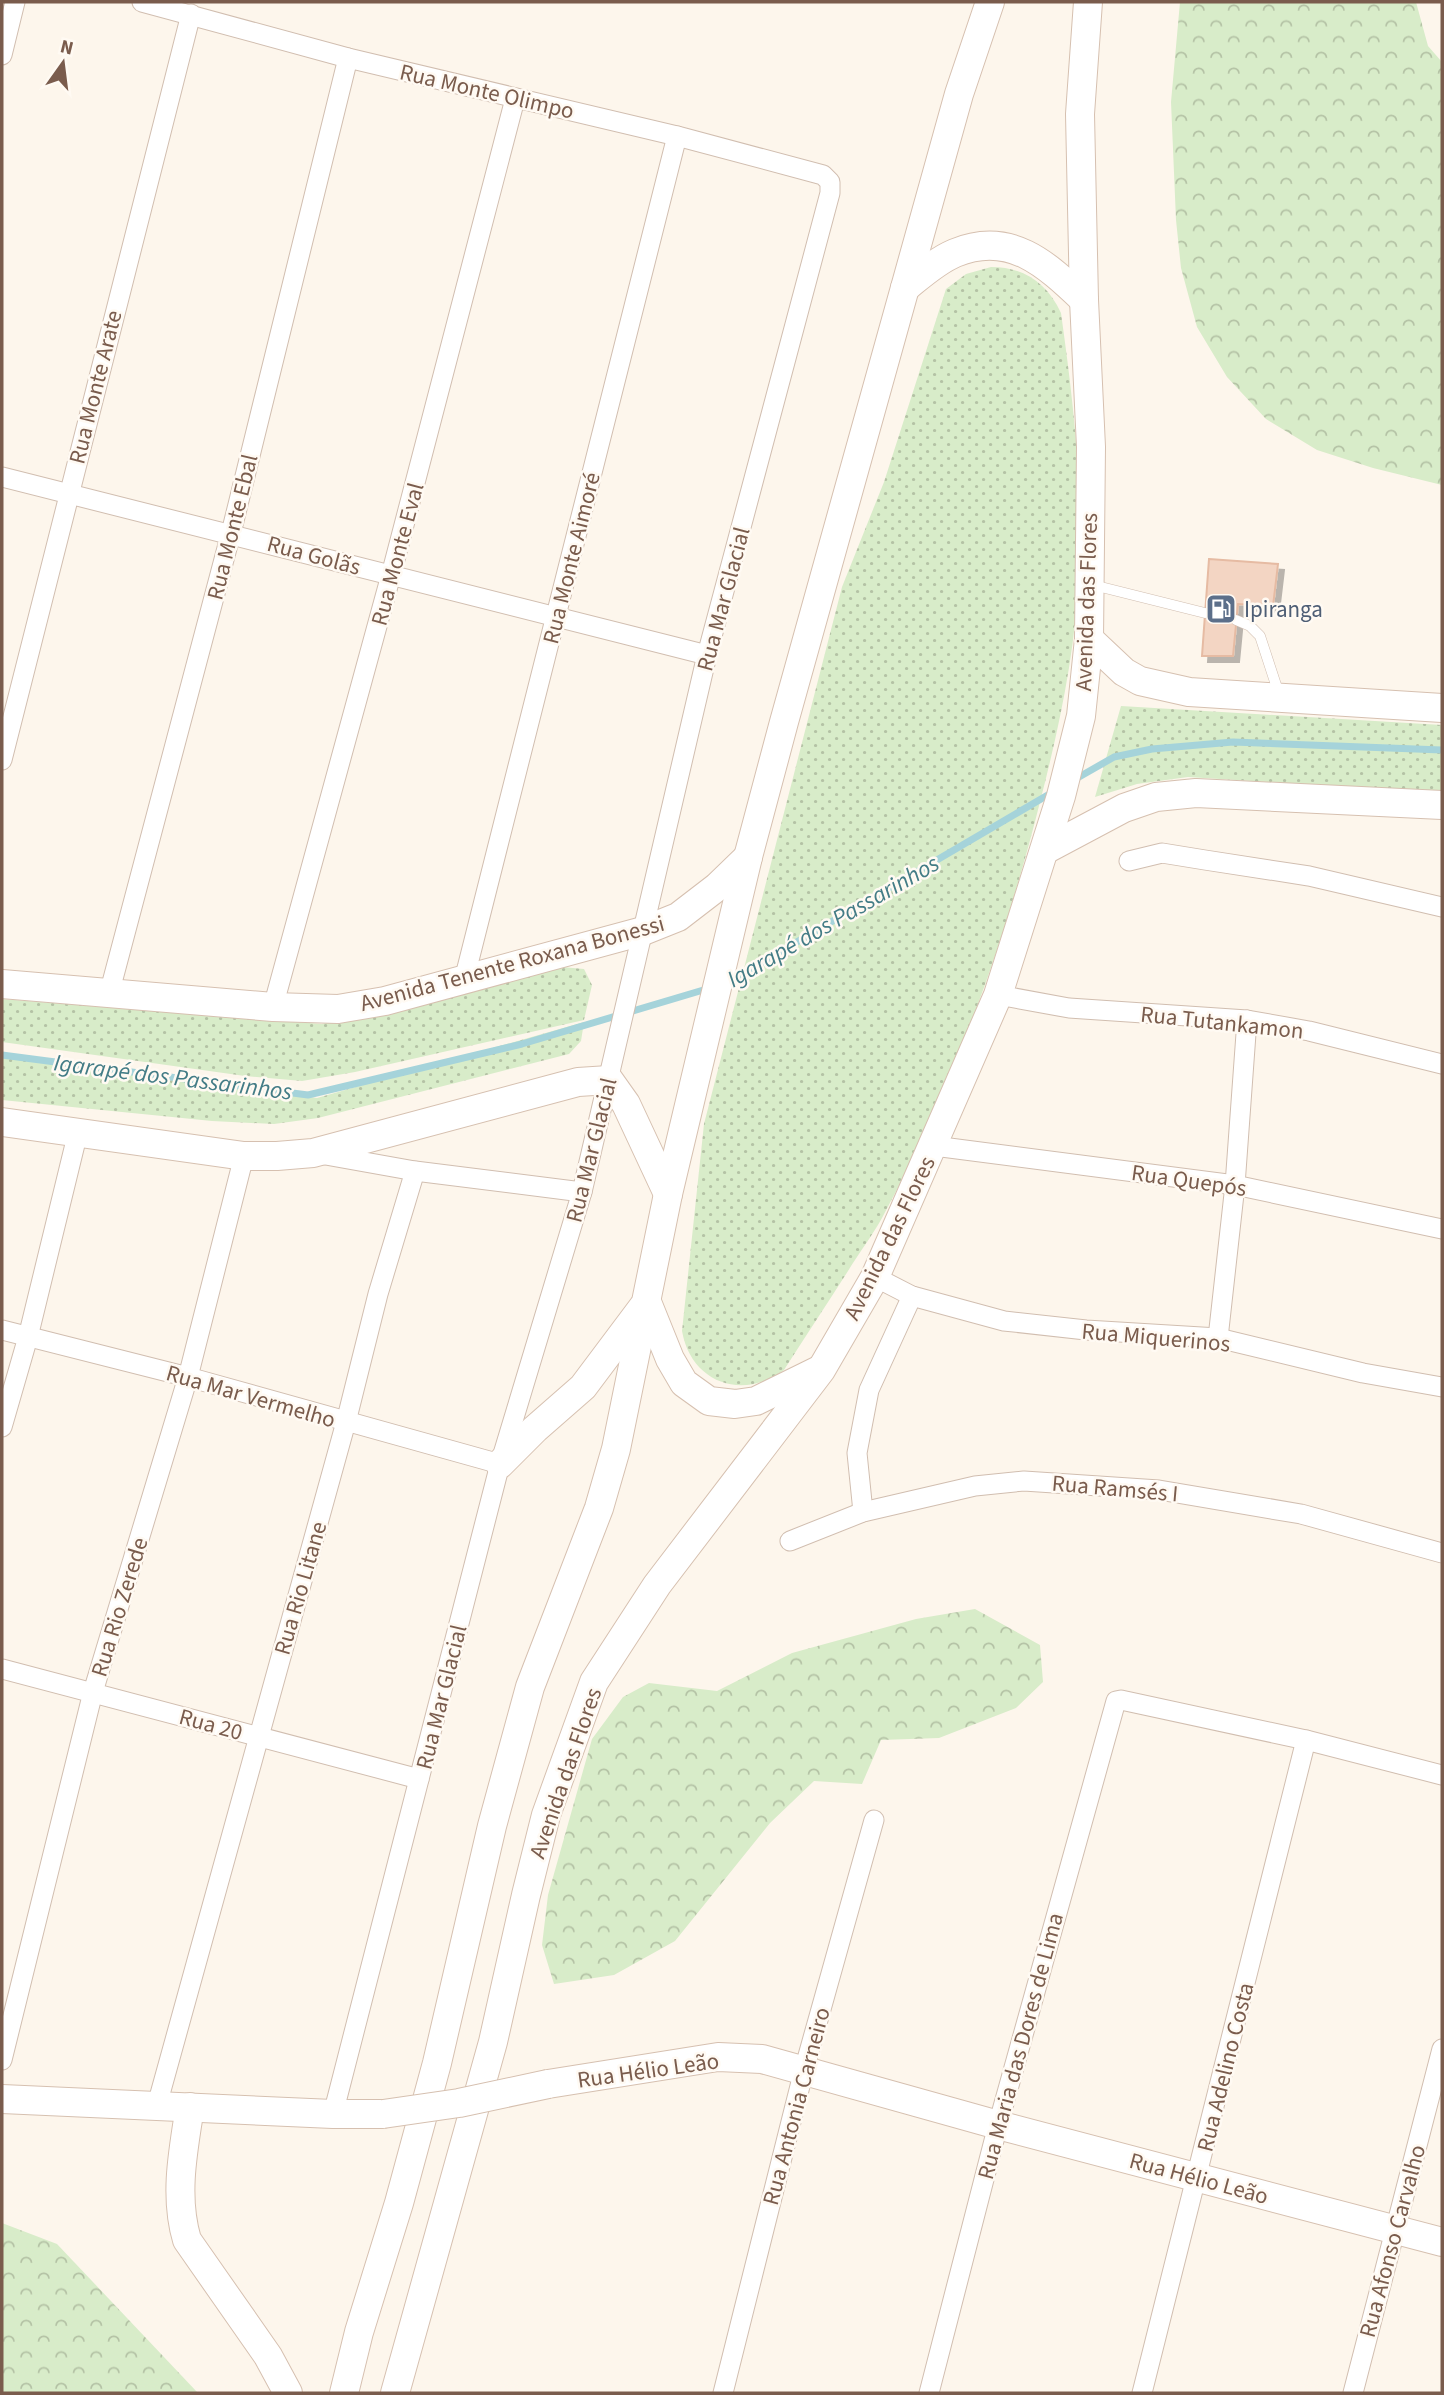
<svg xmlns="http://www.w3.org/2000/svg" width="1444" height="2395" font-family="'Source Sans 3',sans-serif">
  <style>
    .grass { fill: url(#grass-dots) }
    .forest { fill: url(#forest-crowns) }
    .lines { fill: none; stroke-linecap: round; stroke-linejoin: round }
    .stream { stroke: #a5d3da; stroke-width: 7 }
    .building { fill: #f3d5c3; stroke: #e6bba3; stroke-width: 2; filter: url(#shadow) }
    .lane-casing { stroke: #d1beb0; stroke-width: 11 }
    .street-casing { stroke: #d1beb0; stroke-width: 21 }
    .secondary-casing { stroke: #d6c0b0; stroke-width: 30 }
    .lane { stroke: #fff; stroke-width: 10 }
    .street { stroke: #fff; stroke-width: 19 }
    .secondary { stroke: #fff; stroke-width: 28 }
    .secondary-bridge-casing { stroke: #d6c0b0; stroke-width: 30; stroke-linecap: butt }
    .secondary-bridge { stroke: #fff; stroke-width: 28 }
    .labels { text-anchor: middle; stroke-width: 5; stroke-linejoin: round; paint-order: stroke }
    .street-label { font-size: 23px; fill: #7a5c4d; stroke: #fffaf3 }
    .service-label { font-size: 23px; fill: #4e5e75; stroke: #fffaf3; text-anchor: start }
    .water-label { font-size: 24px; font-style: italic; fill: #437c86; stroke: #fffaf3 }
  </style>
  <defs>
    <pattern id="grass-dots" width="8" height="8" patternUnits="userSpaceOnUse" patternTransform="scale(1.75)"><rect width="8" height="8" fill="#d8ecc9"/><path d="M2 2h.1M6 6h.1" fill="none" stroke="#b4c2a5" stroke-width="1.8" stroke-linecap="round"/></pattern>
    <pattern id="forest-crowns" width="20" height="18" patternUnits="userSpaceOnUse" patternTransform="scale(1.75)"><rect width="20" height="18" fill="#d8ecc9"/><path d="M2 6a3 3 0 1 1 6 0M12 15a3 3 0 1 1 6 0" fill="none" stroke="#b4c2a5"/></pattern>
    <filter id="shadow"><feDropShadow dx="6" dy="6" stdDeviation="0" flood-color="#0004"/></filter>
  </defs>
  <rect width="100%" height="100%" fill="#fdf6ec"/>
  <!-- grass -->
  <g class="grass">
    <path d="M 991,267 C 1024,267 1047,283 1061,313 C 1073,399 1083,484 1079,571 C 1076,648 1060,724 1041,798 C 1005,943 953,1087 882,1218 C 872,1236 859,1253 848,1271 C 827,1304 805,1337 784,1370 C 743,1401 691,1383 682,1331 L 704,1124 L 842,587 L 884,482 L 946,289 L 966,274 Z"/>
    <path d="M 1121,706 L 1442,725 L 1442,793 L 1188,777 L 1137,784 L 1095,797 Z"/>
    <path d="M 562,967 L 584,969 L 592,985 L 584,1020 L 355,1072 L 302,1081 L 245,1076 L 2,1042 L 2,999 L 322,1024 Z"/>
    <path d="M 584,1022 L 581,1041 L 569,1054 L 318,1118 L 274,1124 L 212,1121 L 2,1100 L 2,1057 L 65,1063 L 317,1098 Z"/>
  </g>
  <!-- forest -->
  <g class="forest">
    <path d="M 1180,2 L 1416,2 L 1428,46 L 1442,62 L 1442,485 L 1373,468 L 1317,450 L 1266,419 L 1227,377 L 1197,327 L 1181,268 L 1176,220 L 1171,102 Z"/>
    <path d="M 975,1609 L 1040,1645 L 1043,1682 L 1016,1708 L 939,1738 L 881,1740 L 862,1784 L 814,1781 L 770,1823 L 675,1941 L 614,1975 L 554,1984 L 542,1945 L 548,1895 L 592,1739 L 623,1697 L 649,1683 L 717,1691 L 792,1653 L 916,1619 Z"/>
    <path d="M 2,2223 L 57,2244 L 198,2393 L 2,2393 Z"/>
  </g>
  <g class="lines">
    <!-- stream -->
    <g class="stream">
      <path d="M 1072,781 L 1114,757 L 1152,749 L 1233,742 L 1442,750"/>
      <path d="M 725,984 L 1053,792"/>
      <path d="M 2,1055 L 308,1095 L 522,1044 L 710,988"/>
    </g>
  </g>
  <!-- building -->
  <path class="building" d="M 1209,559 L 1278,564 L 1273,606 L 1238,604 L 1233,656 L 1202,656 Z"/>
  <g class="lines">
    <!-- lane casing -->
    <g class="lane-casing">
      <g id="lane">
        <path d="M 1093,585 L 1205,613"/>
        <path d="M 1236,620 L 1250,626 L 1260,636 L 1279,694"/>
      </g>
    </g>
    <!-- street casing -->
    <g class="street-casing">
      <g id="street">
        <path d="M 142,2 L 348,58 L 677,136 L 823,175 L 830,182 L 830,193 L 707,655 L 582,1192 L 500,1464 L 333,2114"/>
        <path d="M 2,55 L 15,2"/>
        <path d="M 2,477 L 707,655"/>
        <path d="M 2,760 L 191,14"/>
        <path d="M 1129,861 L 1162,853 L 1205,860 L 1309,876 L 1442,907"/>
        <path d="M 464,980 L 677,136"/>
        <path d="M 109,994 L 231,533 L 348,58"/>
        <path d="M 998,995 L 1069,1008 L 1247,1020 L 1309,1031 L 1442,1064"/>
        <path d="M 273,1007 L 391,575 L 515,99"/>
        <path d="M 934,1146 L 1235,1185 L 1442,1229"/>
        <path d="M 320,1154 L 415,1171 L 582,1192"/>
        <path d="M 875,1277 L 912,1296 L 1004,1321 L 1086,1330 L 1218,1338 L 1363,1373 L 1442,1387"/>
        <path d="M 2,1330 L 188,1377 L 500,1464"/>
        <path d="M 1218,1338 L 1235,1185 L 1247,1020"/>
        <path d="M 2,1427 L 28,1337 L 78,1132"/>
        <path d="M 863,1512 L 857,1453 L 869,1390 L 912,1296"/>
        <path d="M 790,1541 L 863,1512 L 975,1486 L 1024,1481 L 1159,1490 L 1301,1514 L 1442,1553"/>
        <path d="M 2,1669 L 419,1779"/>
        <path d="M 2,2060 L 93,1692 L 188,1377 L 244,1156"/>
        <path d="M 157,2105 L 346,1422 L 378,1294 L 415,1171"/>
        <path d="M 723,2393 L 804,2070 L 874,1820"/>
        <path d="M 929,2393 L 998,2125 L 1116,1701 L 1121,1700 L 1306,1740 L 1442,1775"/>
        <path d="M 1142,2393 L 1306,1740"/>
        <path d="M 1353,2393 L 1442,2049"/>
      </g>
    </g>
    <!-- secondary casing -->
    <g class="secondary-casing">
      <g id="secondary">
        <path d="M 905,288 C 920,276 936,261 955,253 C 1010,230 1046,264 1084,300"/>
        <path d="M 1089,639 L 1124,672 L 1140,681 L 1189,692 L 1442,708"/>
        <path d="M 1045,850 L 1124,808 L 1156,797 L 1196,793 L 1442,805"/>
        <path d="M 2,984 L 273,1007 L 338,1009 L 385,1001 L 643,931 L 678,917 L 717,887 L 748,857"/>
        <path d="M 2,1122 L 244,1156 L 277,1156 L 313,1153 L 578,1082 L 609,1080 L 626,1104 L 668,1194"/>
        <path d="M 647,1302 L 670,1359 L 684,1383 L 709,1401 L 735,1404 L 756,1401 L 817,1371"/>
        <path d="M 500,1464 L 535,1429 L 583,1387 L 643,1307"/>
        <path d="M 548,2084 L 718,2057 L 762,2059 L 998,2125 L 1442,2242"/>
        <path d="M 2,2099 L 333,2114 L 383,2114"/>
        <path d="M 190,2107 C 183,2151 174,2197 187,2240 L 268,2356 L 288,2393"/>
        <path d="M 344,2393 L 359,2332 L 399,2203 L 437,2063 L 492,1826 L 530,1687 L 599,1508 L 616,1449 L 668,1194 L 748,857 L 784,722 L 959,94 L 990,2"/>
        <path d="M 395,2393 L 493,2042 L 526,1895 L 546,1815 L 594,1682 L 657,1585 L 821,1370 L 875,1277 L 998,995 L 1061,796 L 1081,716 L 1089,639 L 1091,447 L 1084,300 L 1080,114 L 1088,2"/>
      </g>
    </g>
    <!-- lane -->
    <use href="#lane" class="lane"/>
    <!-- street -->
    <use href="#street" class="street"/>
    <!-- secondary -->
    <use href="#secondary" class="secondary"/>
    <!-- secondary-bridge casing -->
    <g class="secondary-bridge-casing">
      <path id="secondary-bridge" d="M 383,2114 L 459,2103 L 548,2084"/>
    </g>
    <!-- secondary-bridge -->
    <use href="#secondary-bridge" class="secondary-bridge"/>
  </g>
  <!-- icons -->
  <defs>
    <g id="fuel-square" transform="scale(1.575)"><rect x="-9" y="-9" width="18" height="18" rx="4" fill="#5c6f8a" stroke="#fffaf3"/><path d="M-5.5-6h7V0h2V4h1.3V-2.5L3-4.5l.8-.8L6-3V5H2.5V1h-1V6h-7ZM-4.2-4.7v3.2H.2V-4.7Z" fill="#fff"/></g>
  </defs>
  <g fill-rule="evenodd">
    <use href="#fuel-square" x="1221" y="609"/>
  </g>
  <g class="labels">
    <!-- street labels -->
    <g class="street-label">
      <text transform="translate(487 91) rotate(13)" y="8">Rua Monte Olimpo</text>
      <text transform="translate(95 387) rotate(-76)" y="8">Rua Monte Arate</text>
      <text transform="translate(232 527) rotate(-76)" y="8">Rua Monte Ebal</text>
      <text transform="translate(397 554) rotate(-75)" y="8">Rua Monte Eval</text>
      <text transform="translate(314 555) rotate(15)" y="8">Rua Golãs</text>
      <text transform="translate(571 558) rotate(-76)" y="8">Rua Monte Aimoré</text>
      <text transform="translate(723 599) rotate(-75)" y="8">Rua Mar Glacial</text>
      <text transform="translate(1086 602) rotate(-88)" y="8">Avenida das Flores</text>
      <text transform="translate(512 963) rotate(-15)" y="8">Avenida Tenente Roxana Bonessi</text>
      <text transform="translate(1222 1022) rotate(6)" y="8">Rua Tutankamon</text>
      <text transform="translate(591 1150) rotate(-76)" y="8">Rua Mar Glacial</text>
      <text transform="translate(1189 1180) rotate(8)" y="8">Rua Quepós</text>
      <text transform="translate(889 1238) rotate(-64)" y="8">Avenida das Flores</text>
      <text transform="translate(1156 1337) rotate(5)" y="8">Rua Miquerinos</text>
      <text transform="translate(251 1396) rotate(16)" y="8">Rua Mar Vermelho</text>
      <text transform="translate(1115 1488) rotate(5)" y="8">Rua Ramsés I</text>
      <text transform="translate(300 1588) rotate(-74)" y="8">Rua Rio Litane</text>
      <text transform="translate(119 1607) rotate(-73)" y="8">Rua Rio Zerede</text>
      <text transform="translate(441 1697) rotate(-76)" y="8">Rua Mar Glacial</text>
      <text transform="translate(211 1724) rotate(15)" y="8">Rua 20</text>
      <text transform="translate(565 1773) rotate(-71)" y="8">Avenida das Flores</text>
      <text transform="translate(1020 2046) rotate(-75)" y="8">Rua Maria das Dores de Lima</text>
      <text transform="translate(1225 2067) rotate(-76)" y="8">Rua Adelino Costa</text>
      <text transform="translate(648 2070) rotate(-8)" y="8">Rua Hélio Leão</text>
      <text transform="translate(796 2106) rotate(-75)" y="8">Rua Antonia Carneiro</text>
      <text transform="translate(1199 2178) rotate(15)" y="8">Rua Hélio Leão</text>
      <text transform="translate(1392 2241) rotate(-75)" y="8">Rua Afonso Carvalho</text>
    </g>
    <!-- service labels -->
    <g class="service-label">
      <text x="1244" y="617">Ipiranga</text>
    </g>
    <!-- water labels -->
    <g class="water-label">
      <text transform="translate(833 921) rotate(-30)" y="8">Igarapé dos Passarinhos</text>
      <text transform="translate(173 1077) rotate(7)" y="8">Igarapé dos Passarinhos</text>
    </g>
  </g>
  <!-- border -->
  <rect width="1444" height="2395" fill="none" stroke="#7a5c4d" stroke-width="7"/>
  <!-- north arrow -->
  <g transform="translate(63 63) rotate(14)" stroke="#fffaf3" stroke-width="5" paint-order="stroke">
  <path d="M0-5L12 26L0 18L-12 26Z" fill="#7a5c4d"/>
  <text y="-10" font-size="19" font-weight="bold" text-anchor="middle" fill="#7a5c4d">N</text>
  </g>
</svg>
